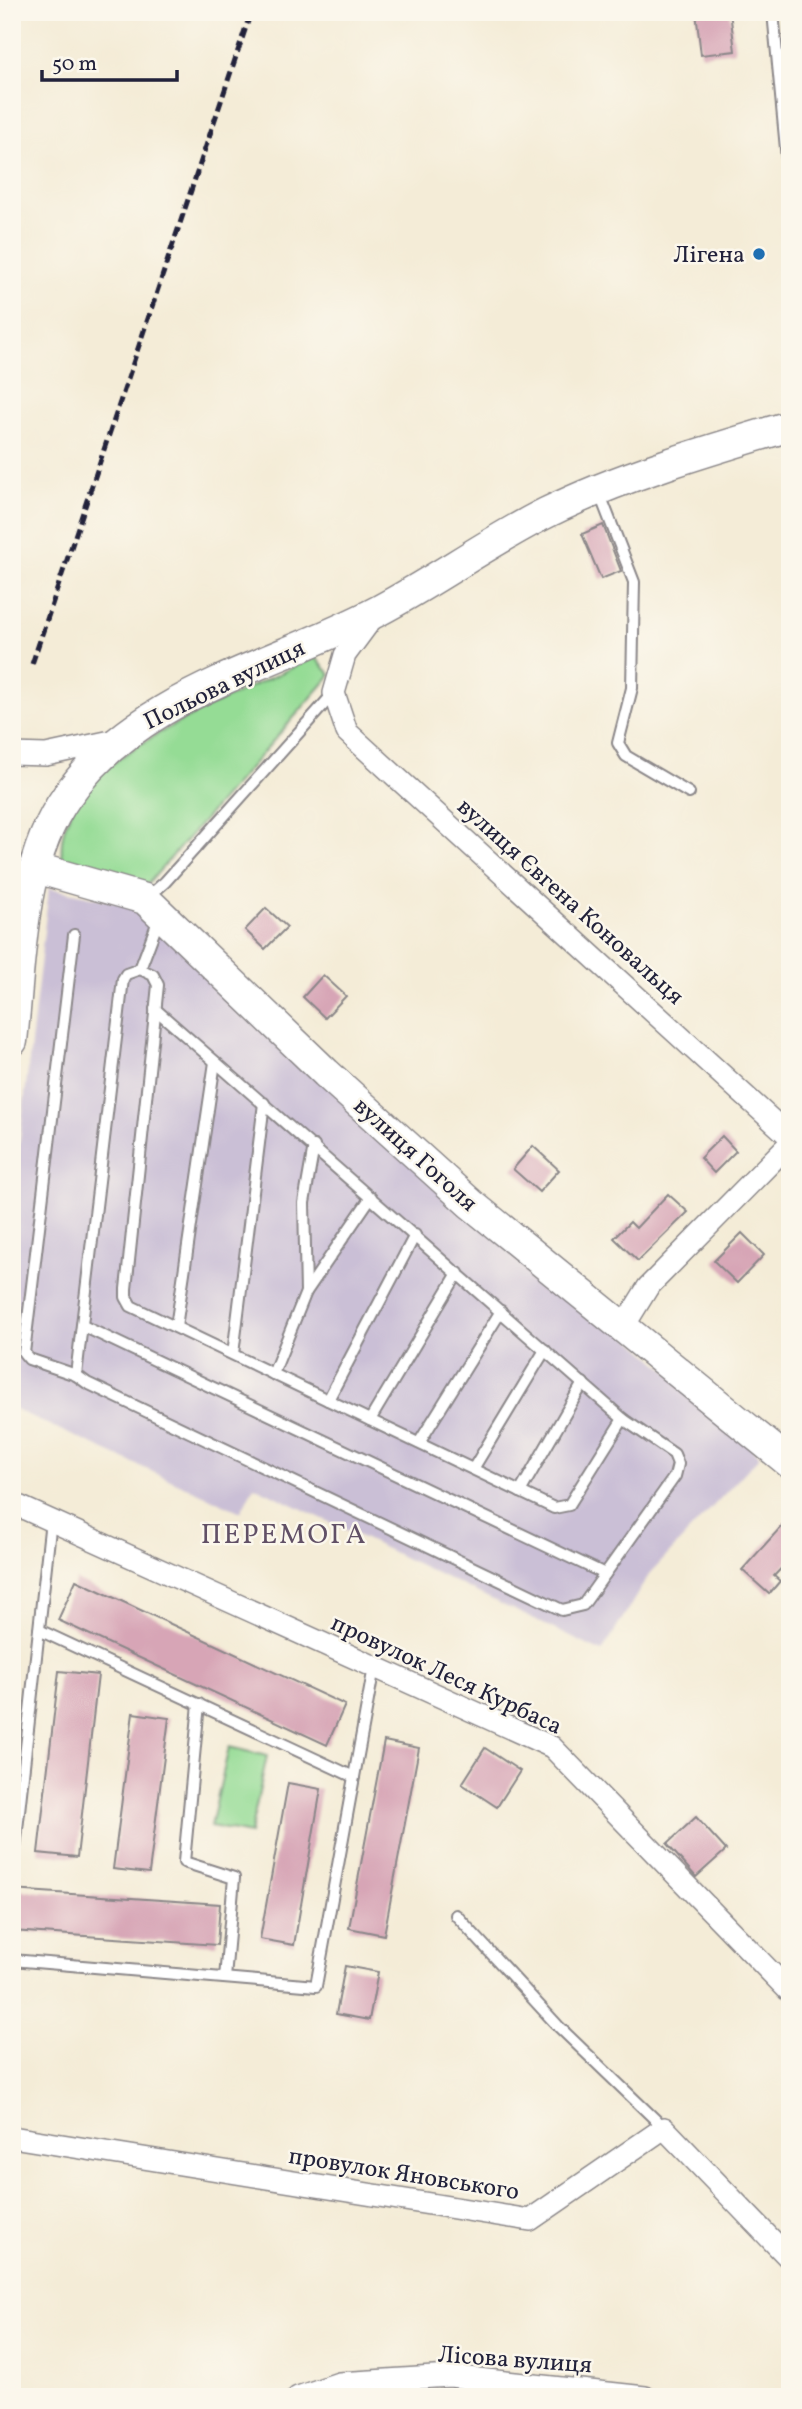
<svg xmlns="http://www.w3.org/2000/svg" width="802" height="2409" font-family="Vollkorn,serif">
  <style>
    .industrial { fill: #cabfd6 }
    .green { fill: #95dc95; stroke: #5c7f68; stroke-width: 2 }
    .building { fill: #d7a5b6 }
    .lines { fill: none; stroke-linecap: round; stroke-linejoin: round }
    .lane-casing { stroke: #8b8789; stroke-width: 14 }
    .street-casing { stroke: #8b8789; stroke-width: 24 }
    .secondary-casing { stroke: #8b8789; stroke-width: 33 }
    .lane { stroke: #fff; stroke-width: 10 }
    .street { stroke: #fff; stroke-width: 21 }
    .secondary { stroke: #fff; stroke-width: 30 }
    .rail { stroke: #22223b; stroke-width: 5; stroke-dasharray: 10 5; stroke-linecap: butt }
    .poi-dot { fill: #1f6fb2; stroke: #fbf7ec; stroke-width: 2.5 }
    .labels { text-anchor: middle; stroke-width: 5; stroke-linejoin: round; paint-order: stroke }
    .poi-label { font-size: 24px; fill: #22223b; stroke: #fbf7ec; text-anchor: end }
    .street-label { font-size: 24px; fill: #22223b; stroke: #fbf7ec }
    .quarter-label { font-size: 28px; letter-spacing: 2px; fill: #615066; stroke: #fbf7ec }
  </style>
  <rect width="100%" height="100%" fill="#fbf7ec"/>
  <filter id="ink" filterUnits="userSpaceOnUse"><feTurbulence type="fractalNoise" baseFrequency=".0143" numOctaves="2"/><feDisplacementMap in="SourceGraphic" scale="14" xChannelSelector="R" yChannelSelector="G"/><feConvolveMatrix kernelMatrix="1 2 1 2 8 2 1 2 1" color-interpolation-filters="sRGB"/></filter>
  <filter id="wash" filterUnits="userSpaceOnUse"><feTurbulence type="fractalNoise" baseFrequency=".00686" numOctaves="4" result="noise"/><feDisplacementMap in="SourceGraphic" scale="28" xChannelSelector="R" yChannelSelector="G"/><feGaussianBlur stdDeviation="1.57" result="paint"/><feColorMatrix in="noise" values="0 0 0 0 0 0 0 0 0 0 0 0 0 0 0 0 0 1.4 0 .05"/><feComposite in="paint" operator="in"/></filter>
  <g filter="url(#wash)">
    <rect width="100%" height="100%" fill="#f4ecd7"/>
    <!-- industrial -->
    <path class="industrial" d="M 49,888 L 141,907 L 742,1437 L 759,1457 L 649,1575 L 602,1652 L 254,1486 L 241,1512 L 12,1408 L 12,1207 Z"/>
    <!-- green -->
    <g class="green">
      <path d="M 315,657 L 331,675 L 148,884 L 137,889 L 80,872 L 62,858 C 59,832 69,810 85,790 C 124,739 255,686 315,657 Z"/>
      <path d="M 229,1747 L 267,1756 L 250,1834 L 211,1826 Z"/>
    </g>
    <g id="blocks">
      <!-- building -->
      <g class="building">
        <path d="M 696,12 L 730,12 L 735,51 L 701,55 Z"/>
        <path d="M 603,525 L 621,571 L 601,579 L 582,534 Z"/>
        <path d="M 266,908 L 287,927 L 265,949 L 245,930 Z"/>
        <path d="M 323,975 L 346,996 L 325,1018 L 303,997 Z"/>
        <path d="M 722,1136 L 736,1151 L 714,1173 L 700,1158 Z"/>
        <path d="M 533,1146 L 559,1170 L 539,1192 L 513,1169 Z"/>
        <path d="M 668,1194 L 688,1212 L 638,1261 L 614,1238 L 630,1222 L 636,1228 Z"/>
        <path d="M 742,1233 L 764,1255 L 737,1283 L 714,1261 Z"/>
        <path d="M 790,1517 L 790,1559 L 774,1576 L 780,1581 L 769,1594 L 742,1570 Z"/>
        <path d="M 76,1580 L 345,1705 L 327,1745 L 58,1620 Z"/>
        <path d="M 59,1671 L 98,1675 L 77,1857 L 38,1853 Z"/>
        <path d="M 133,1713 L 169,1718 L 149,1873 L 113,1869 Z"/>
        <path d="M 384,1741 L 419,1748 L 384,1935 L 349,1928 Z"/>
        <path d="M 485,1748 L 520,1771 L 497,1807 L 462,1784 Z"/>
        <path d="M 288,1783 L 321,1789 L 294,1945 L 260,1939 Z"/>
        <path d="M 696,1817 L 726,1850 L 696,1877 L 667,1844 Z"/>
        <path d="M 12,1890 L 220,1904 L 217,1945 L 12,1931 Z"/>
        <path d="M 345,1966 L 378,1972 L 369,2020 L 336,2014 Z"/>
      </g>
    </g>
  </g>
  <g filter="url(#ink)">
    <use href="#blocks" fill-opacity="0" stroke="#8b8789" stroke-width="2"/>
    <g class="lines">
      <!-- lane casing -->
      <g class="lane-casing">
        <g id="lane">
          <path d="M 773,12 L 790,191"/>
          <path d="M 599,492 L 634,582 L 632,688 L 618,743 L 626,756 L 689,793"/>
          <path d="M 148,897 L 165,882 L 334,693"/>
          <path d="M 160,916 L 140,969 L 153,975 L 158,985 L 126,1289 L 126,1297 L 131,1306 L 554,1508 L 569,1505 L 623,1419"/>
          <path d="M 74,935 L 24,1353 L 29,1359 L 76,1375"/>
          <path d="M 140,969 L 126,974 L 123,979 L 76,1375 L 87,1383 L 562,1610 L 583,1605 L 675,1476 L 678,1464 L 674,1454 L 623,1419 L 155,1009"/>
          <path d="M 306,1292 L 304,1203 L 314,1146"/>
          <path d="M 83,1326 L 605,1574"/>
          <path d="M 176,1327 L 215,1062"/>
          <path d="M 233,1354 L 264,1103"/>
          <path d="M 273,1374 L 306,1292 L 371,1197"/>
          <path d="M 328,1400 L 415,1235"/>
          <path d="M 370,1420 L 458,1273"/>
          <path d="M 419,1443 L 501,1311"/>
          <path d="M 473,1469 L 545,1350"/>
          <path d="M 520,1492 L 583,1383"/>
          <path d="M 39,1630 L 354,1777"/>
          <path d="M 199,1704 L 184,1862 L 234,1878 L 225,1978"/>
          <path d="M 14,1857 L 51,1520"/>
          <path d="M 456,1915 L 558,2026 L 664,2128"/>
          <path d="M 12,1960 L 316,1986 L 374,1667"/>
        </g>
      </g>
      <!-- street casing -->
      <g class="street-casing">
        <g id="street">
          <path d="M 376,613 L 345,655 L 334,693 L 347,732 L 790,1137"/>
          <path d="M 12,754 L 46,755 L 116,740"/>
          <path d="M 624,1326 L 648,1287 L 790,1143"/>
          <path d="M 12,1503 L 552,1747 L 790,1992"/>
          <path d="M 12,2137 L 530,2220 L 664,2128 L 790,2259"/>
          <path d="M 298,2397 L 339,2383 L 450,2376 L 645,2397"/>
        </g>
      </g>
      <!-- secondary casing -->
      <g class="secondary-casing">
        <g id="secondary">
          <path d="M 36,868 L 145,899 L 326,1073 L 471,1204 L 790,1463"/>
          <path d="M 12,1041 C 21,961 19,863 67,796 C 139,693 272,667 378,611 C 435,581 488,542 546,513 C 621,476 709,450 790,426"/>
        </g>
      </g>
      <!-- lane -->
      <use href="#lane" class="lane"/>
      <!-- street -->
      <use href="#street" class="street"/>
      <!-- secondary -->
      <use href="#secondary" class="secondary"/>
      <!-- rail -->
      <path class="rail" d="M 32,664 L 251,12"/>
    </g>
  </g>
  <!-- markers -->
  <circle class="poi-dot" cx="759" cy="254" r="7"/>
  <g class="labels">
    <!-- poi labels -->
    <g class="poi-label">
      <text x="745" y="262">Лігена</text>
    </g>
    <!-- street labels -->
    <g class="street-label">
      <text transform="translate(224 684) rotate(-26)" y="8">Польова вулиця</text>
      <text transform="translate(571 901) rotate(42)" y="8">вулиця Євгена Коновальця</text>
      <text transform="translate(416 1154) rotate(42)" y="8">вулиця Гоголя</text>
      <text transform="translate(447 1674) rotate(25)" y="8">провулок Леся Курбаса</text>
      <text transform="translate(404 2173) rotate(9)" y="8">провулок Яновського</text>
      <text transform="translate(515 2359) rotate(4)" y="8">Лісова вулиця</text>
    </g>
    <!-- quarter labels -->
    <g class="quarter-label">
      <text x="284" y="1543">ПЕРЕМОГА</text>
    </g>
  </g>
  <!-- margin -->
  <rect width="802" height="2409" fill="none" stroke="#fbf7ec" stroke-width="42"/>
  <!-- scale -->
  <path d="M42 70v10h135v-10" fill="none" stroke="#22223b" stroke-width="3.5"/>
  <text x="52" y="70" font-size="21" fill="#22223b" stroke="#fbf7ec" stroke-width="5" paint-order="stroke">50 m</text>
</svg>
